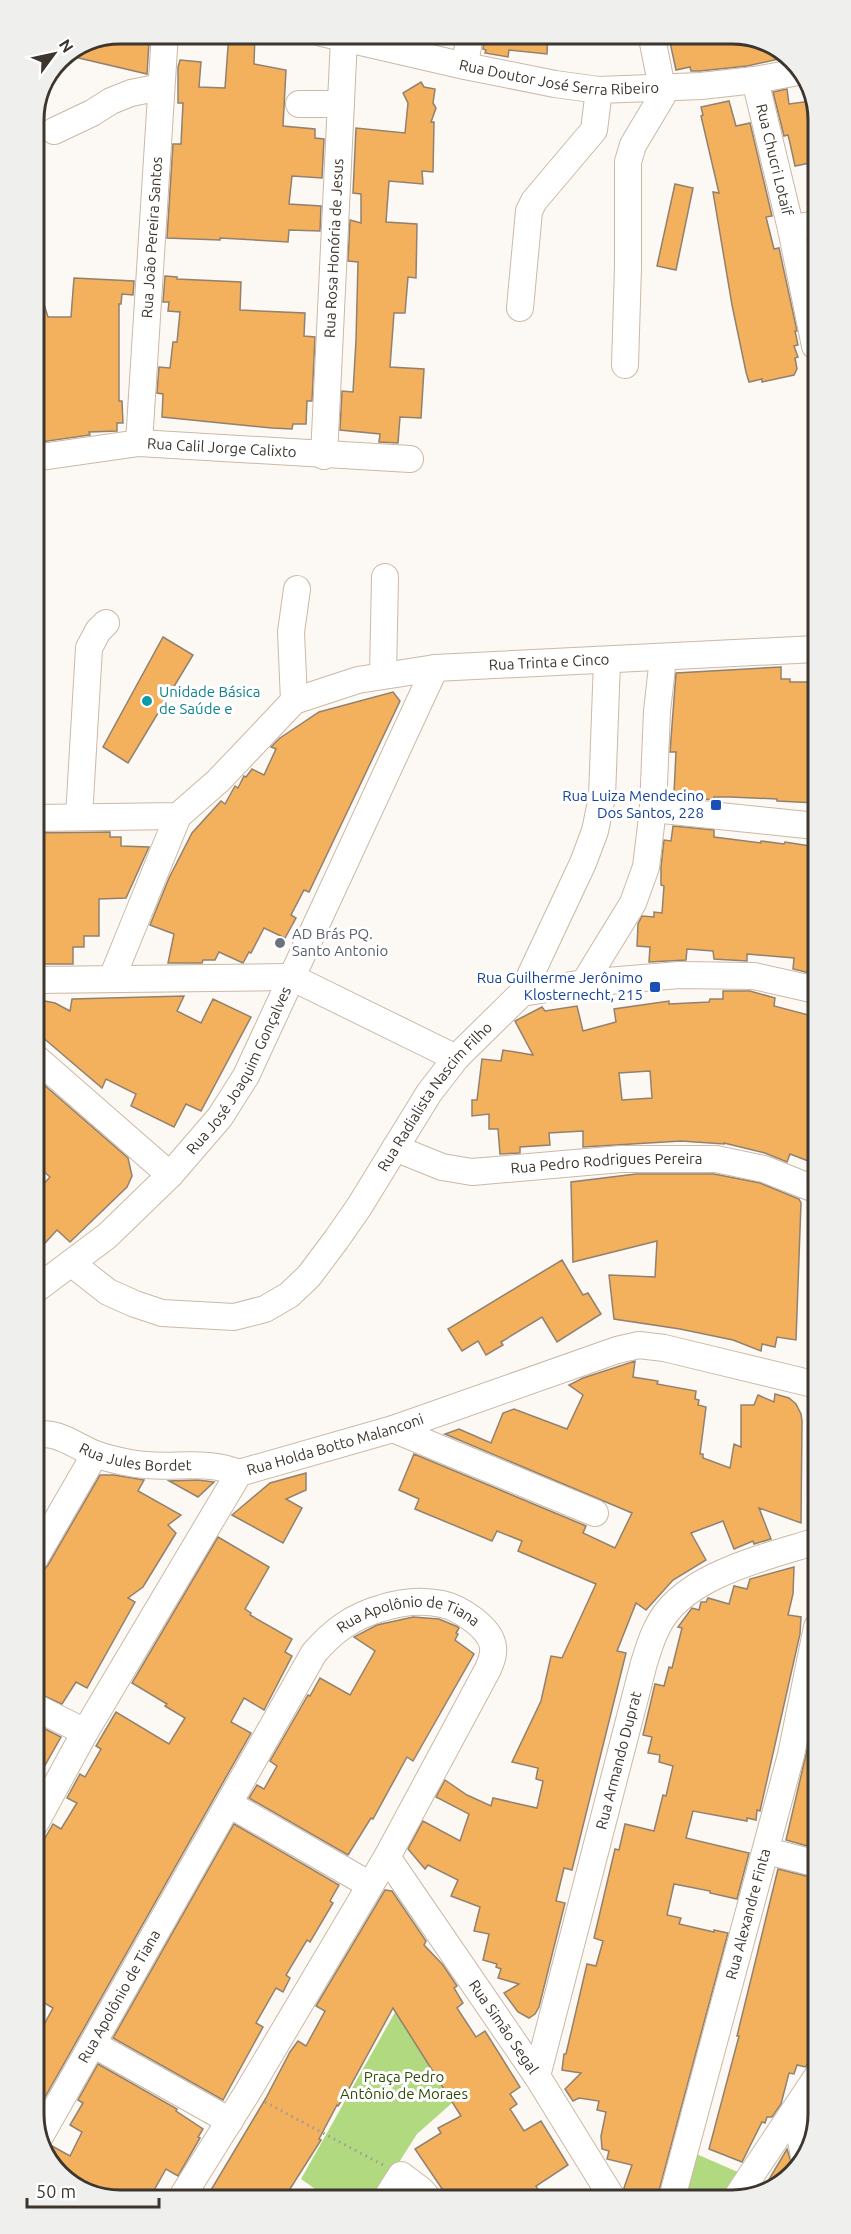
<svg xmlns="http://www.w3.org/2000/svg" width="851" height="2234" font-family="Ubuntu,sans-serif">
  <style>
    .green { fill: #b0d980 }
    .building { fill: #f3b05d; stroke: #92816e; stroke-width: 1.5; fill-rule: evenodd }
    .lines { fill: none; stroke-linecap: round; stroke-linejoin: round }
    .minor-casing { stroke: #cbb9a5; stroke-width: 28 }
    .path { stroke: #a19b96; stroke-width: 3; stroke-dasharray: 1.5 4.5; stroke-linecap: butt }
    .minor { stroke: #fff; stroke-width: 26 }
    .culture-dot { fill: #0f9aa8; stroke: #fff; stroke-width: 2 }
    .transit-dot { fill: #1a4fb4; stroke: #fff; stroke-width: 2 }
    .worship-dot { fill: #6b7280; stroke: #fff; stroke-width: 2 }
    .labels { text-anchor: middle; stroke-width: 6; stroke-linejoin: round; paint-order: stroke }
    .street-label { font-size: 15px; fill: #3d362e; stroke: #fff }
    .culture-label { font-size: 15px; fill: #0d838f; stroke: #fff; text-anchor: start }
    .transit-label { font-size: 15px; fill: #164399; stroke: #fff; text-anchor: end }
    .worship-label { font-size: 15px; fill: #5b616d; stroke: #fff; text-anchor: start }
    .park-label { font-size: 15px; fill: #314a06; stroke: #fff }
    .rim { fill: none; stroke: #3d362e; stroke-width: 3 }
  </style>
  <rect width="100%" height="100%" fill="#fcf8f4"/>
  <!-- green -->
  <g class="green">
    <path d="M 403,1998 L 461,2095 L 417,2134 L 375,2200 L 331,2200 L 301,2179 Z"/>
    <path d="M 694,2153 L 747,2176 L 730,2198 L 687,2198 Z"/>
  </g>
  <!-- building -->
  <g class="building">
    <path d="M 120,33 L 146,33 L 145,41 L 149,42 L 147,74 L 66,55 Z"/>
    <path d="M 229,33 L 255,33 L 254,64 L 286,70 L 283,126 L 315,129 L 315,138 L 324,139 L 322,178 L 292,176 L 289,204 L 321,206 L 320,231 L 289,230 L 288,242 L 220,238 L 220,240 L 167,238 L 173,144 L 181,144 L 183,103 L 178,103 L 178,67 L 180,60 L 201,62 L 199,87 L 225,88 Z"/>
    <path d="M 485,33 L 548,33 L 547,54 L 509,50 L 508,57 L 485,53 L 486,50 L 483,49 Z"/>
    <path d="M 668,33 L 737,33 L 784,51 L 788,57 L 747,66 L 700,71 L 691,71 L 690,67 L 676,70 Z"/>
    <path d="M 421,82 L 424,87 L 435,89 L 433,103 L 436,108 L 431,122 L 434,122 L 433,172 L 422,171 L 423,184 L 389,181 L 386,222 L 417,224 L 416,278 L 408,277 L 405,313 L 394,313 L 390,367 L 424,369 L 421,418 L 400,417 L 398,443 L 379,442 L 380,434 L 340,430 L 342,391 L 353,392 L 356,340 L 358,262 L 348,261 L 350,220 L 361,223 L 361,194 L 353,193 L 356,128 L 405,133 L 408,103 L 403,93 Z"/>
    <path d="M 787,89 L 789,104 L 811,101 L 812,103 L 815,102 L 815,162 L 795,166 L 790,143 L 788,135 L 784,136 L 773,92 Z"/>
    <path d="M 729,101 L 736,126 L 750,123 L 772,216 L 766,217 L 774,249 L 779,248 L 797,331 L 795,331 L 798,345 L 794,346 L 798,357 L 795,358 L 797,369 L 794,375 L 762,382 L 762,379 L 749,382 L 746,372 L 732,305 L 713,192 L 719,193 L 701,116 L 703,115 L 701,107 Z"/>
    <path d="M 675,184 L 693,188 L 676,270 L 657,266 Z"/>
    <path d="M 165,276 L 177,277 L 177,279 L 241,282 L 240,310 L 305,313 L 304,336 L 315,337 L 312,401 L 307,401 L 306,424 L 293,424 L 292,429 L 272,428 L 162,417 L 163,394 L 157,393 L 159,367 L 170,368 L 173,342 L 177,342 L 180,312 L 168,311 L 169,302 L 163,302 Z"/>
    <path d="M 74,278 L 134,281 L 133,295 L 122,294 L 121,304 L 119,304 L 119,401 L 122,401 L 123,423 L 117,423 L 117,431 L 89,432 L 90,435 L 34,443 L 33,282 L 37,282 L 48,317 L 71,317 Z"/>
    <path d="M 163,637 L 193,655 L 128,763 L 103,747 Z"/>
    <path d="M 781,667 L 781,679 L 790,679 L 790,682 L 816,682 L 816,803 L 777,801 L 777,799 L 730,797 L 714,797 L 714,800 L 695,798 L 695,795 L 674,793 L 676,752 L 670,752 L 676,673 Z"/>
    <path d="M 393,692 L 400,701 L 309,892 L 304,890 L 291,915 L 296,918 L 285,938 L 264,928 L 251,953 L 249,952 L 243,963 L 219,952 L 215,960 L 203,960 L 202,963 L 168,963 L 174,934 L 150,925 L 169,878 L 192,833 L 221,801 L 225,804 L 235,786 L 238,788 L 244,776 L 246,777 L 252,769 L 264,775 L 276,749 L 271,747 L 280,738 L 319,712 Z"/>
    <path d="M 673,826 L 714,830 L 714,837 L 761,843 L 761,841 L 784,844 L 785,842 L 816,847 L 816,948 L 814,947 L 812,961 L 811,961 L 810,973 L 793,969 L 794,958 L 747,954 L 747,961 L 714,959 L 713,951 L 687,949 L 686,960 L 649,962 L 650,947 L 637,946 L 638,924 L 642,916 L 654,917 L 654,912 L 662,913 L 664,886 L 661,885 L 661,867 L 664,840 L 671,841 Z"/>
    <path d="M 110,832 L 110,837 L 121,837 L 121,846 L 149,847 L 126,898 L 99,899 L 99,936 L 84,936 L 84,947 L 73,947 L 73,964 L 34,964 L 34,833 Z"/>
    <path d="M 723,991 L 750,991 L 775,998 L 774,1006 L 816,1017 L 817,1148 L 811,1162 L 790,1154 L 787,1162 L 765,1153 L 724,1143 L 724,1144 L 681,1141 L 583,1147 L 583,1131 L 549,1133 L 550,1145 L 520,1147 L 520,1153 L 500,1154 L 498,1129 L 489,1129 L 489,1114 L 472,1116 L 472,1100 L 477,1100 L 482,1059 L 501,1061 L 503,1050 L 533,1055 L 515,1021 L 542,1007 L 545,1011 L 577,1006 L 583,1031 L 616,1022 L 614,1009 L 669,1001 L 669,1004 L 709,1002 L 710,999 L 723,999 ZM 650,1071 L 652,1098 L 622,1100 L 619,1073 Z"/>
    <path d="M 184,996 L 177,1011 L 201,1023 L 213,999 L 251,1017 L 201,1111 L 186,1104 L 174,1127 L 131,1106 L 136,1094 L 106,1079 L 102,1088 L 34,1030 L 34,999 L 55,1003 L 70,1011 L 72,999 Z"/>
    <path d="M 35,1077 L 128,1158 L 132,1176 L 127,1187 L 70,1242 L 57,1230 L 35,1254 L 35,1193 L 50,1177 L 35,1164 Z"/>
    <path d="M 636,1174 L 714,1174 L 760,1183 L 799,1199 L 801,1203 L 796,1340 L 777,1337 L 775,1347 L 762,1344 L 761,1351 L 733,1340 L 680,1329 L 614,1319 L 609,1275 L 655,1277 L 657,1241 L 573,1262 L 571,1182 Z"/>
    <path d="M 562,1260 L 583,1295 L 588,1293 L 601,1314 L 557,1342 L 542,1317 L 501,1342 L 503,1345 L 486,1355 L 478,1341 L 462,1351 L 448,1329 Z"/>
    <path d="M 635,1361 L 633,1377 L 658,1381 L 657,1384 L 696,1391 L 695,1399 L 699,1400 L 698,1405 L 706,1407 L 700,1454 L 703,1454 L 703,1458 L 730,1468 L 734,1444 L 741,1447 L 741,1405 L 754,1405 L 758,1395 L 774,1402 L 775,1394 L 789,1398 L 796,1404 L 801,1414 L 802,1421 L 801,1523 L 759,1508 L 771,1539 L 754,1544 L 753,1541 L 734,1549 L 723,1521 L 691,1533 L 706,1560 L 673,1580 L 646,1610 L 636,1603 L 617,1651 L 626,1653 L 572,1870 L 564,1868 L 556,1901 L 565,1903 L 539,2007 L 535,2014 L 529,2018 L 518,2012 L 504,1993 L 519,1984 L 498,1978 L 501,1969 L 496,1967 L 497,1964 L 483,1960 L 489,1934 L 474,1931 L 480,1907 L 451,1896 L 458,1880 L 428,1865 L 425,1869 L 408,1849 L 423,1821 L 460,1841 L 469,1814 L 436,1797 L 445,1780 L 467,1795 L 491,1806 L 493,1798 L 537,1808 L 543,1781 L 536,1779 L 538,1768 L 512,1762 L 541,1701 L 551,1656 L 562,1658 L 596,1584 L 518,1551 L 522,1541 L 497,1531 L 492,1541 L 415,1509 L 419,1499 L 399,1490 L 414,1454 L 586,1526 L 583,1533 L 615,1548 L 632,1513 L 445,1434 L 459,1429 L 491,1443 L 503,1413 L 514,1409 L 567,1429 L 583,1395 L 569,1385 L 583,1378 Z"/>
    <path d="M 306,1473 L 306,1490 L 286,1499 L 302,1508 L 283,1543 L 232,1515 L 270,1483 Z"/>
    <path d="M 100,1475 L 114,1475 L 144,1480 L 138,1491 L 181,1515 L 168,1525 L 176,1533 L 143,1587 L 128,1598 L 135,1602 L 87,1688 L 76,1682 L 62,1704 L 35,1692 L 35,1573 L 43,1571 L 48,1565 Z"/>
    <path d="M 198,1480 L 214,1482 L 198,1497 L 169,1481 Z"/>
    <path d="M 218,1537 L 269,1567 L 245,1609 L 251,1613 L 250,1615 L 292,1639 L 285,1652 L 292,1656 L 264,1710 L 244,1698 L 231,1722 L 251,1733 L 36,2113 L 36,2039 L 53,2008 L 36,1998 L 36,1854 L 53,1824 L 61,1829 L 77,1803 L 67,1798 L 80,1774 L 85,1777 L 101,1749 L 96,1746 L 116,1712 L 169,1744 L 185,1718 L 165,1706 L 167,1704 L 132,1683 Z"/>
    <path d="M 794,1567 L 793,1594 L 788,1615 L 801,1617 L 800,1634 L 760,1811 L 757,1810 L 756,1820 L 747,1818 L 747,1821 L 693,1811 L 686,1838 L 749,1853 L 737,1899 L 710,1893 L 710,1891 L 674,1884 L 667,1915 L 681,1918 L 679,1924 L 714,1932 L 714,1930 L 728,1933 L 657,2198 L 630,2198 L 624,2188 L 632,2165 L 607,2159 L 609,2151 L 602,2149 L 601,2136 L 606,2112 L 597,2110 L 599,2101 L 579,2098 L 573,2101 L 565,2089 L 581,2073 L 562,2070 L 564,2054 L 566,2054 L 587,1964 L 596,1966 L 603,1941 L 594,1938 L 615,1849 L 619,1850 L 625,1824 L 654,1831 L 663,1795 L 666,1796 L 673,1766 L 659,1762 L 660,1755 L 648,1753 L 652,1737 L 643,1735 L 655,1684 L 664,1686 L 669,1667 L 672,1668 L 682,1628 L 678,1627 L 692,1608 L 699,1610 L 701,1602 L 706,1602 L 708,1598 L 729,1604 L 734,1586 L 747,1589 L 750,1579 Z"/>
    <path d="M 413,1617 L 439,1619 L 458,1627 L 459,1628 L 456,1633 L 458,1634 L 455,1640 L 474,1654 L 413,1761 L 407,1757 L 373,1819 L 371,1818 L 348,1855 L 249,1798 L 257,1785 L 264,1789 L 277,1766 L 270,1761 L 308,1695 L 310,1696 L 320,1678 L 350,1695 L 375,1651 L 354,1637 L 377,1625 Z"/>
    <path d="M 35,1724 L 61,1737 L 36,1781 L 35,1738 Z"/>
    <path d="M 812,1729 L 817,1729 L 818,1840 L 813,1839 L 811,1847 L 786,1840 Z"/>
    <path d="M 234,1824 L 339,1885 L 330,1901 L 333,1903 L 310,1942 L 307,1940 L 286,1975 L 290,1978 L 283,1992 L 276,1988 L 256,2023 L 263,2027 L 223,2100 L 113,2038 Z"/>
    <path d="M 778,1869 L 818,1879 L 818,2053 L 805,2067 L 797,2065 L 794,2074 L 789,2073 L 781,2104 L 772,2117 L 767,2117 L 765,2123 L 762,2122 L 742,2162 L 709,2149 L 739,2036 L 737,2036 Z"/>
    <path d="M 385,1890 L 392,1891 L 426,1941 L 424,1945 L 443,1965 L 457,1986 L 454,1988 L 463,2003 L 457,2008 L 476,2037 L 485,2031 L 520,2087 L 510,2094 L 517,2104 L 510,2109 L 524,2131 L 541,2121 L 568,2165 L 536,2186 L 543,2199 L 449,2199 L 415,2149 L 441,2133 L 438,2128 L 461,2116 L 393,2008 L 346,2094 L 338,2106 L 337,2105 L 319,2139 L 321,2140 L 283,2200 L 205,2200 L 266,2098 L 290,2052 L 298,2041 L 306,2046 L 325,2011 L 316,2006 Z"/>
    <path d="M 98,2064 L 177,2109 L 176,2111 L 203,2129 L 198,2137 L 200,2138 L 178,2176 L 166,2169 L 148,2201 L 114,2201 L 67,2183 L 46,2152 L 52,2146 L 70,2156 L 82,2132 L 70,2125 L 83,2103 L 78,2100 Z"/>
    <path d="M 787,2149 L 792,2165 L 797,2169 L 761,2193 Z"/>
  </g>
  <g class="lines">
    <!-- minor casing -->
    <g class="minor-casing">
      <g id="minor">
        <path id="s1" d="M 322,33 L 465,66 L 555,84 L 599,90 L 701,86 L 755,80 L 798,72"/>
        <path d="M 651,33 L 662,88"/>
        <path d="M 465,66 L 470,33"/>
        <path id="s2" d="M 755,80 L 791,229 L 815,346"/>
        <path d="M 299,104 L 341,104"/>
        <path d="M 54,131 L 92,113 L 111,101 L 131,93 L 161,87"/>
        <path d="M 791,229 L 815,224"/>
        <path d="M 520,308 L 529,211 L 534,201 L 594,130 L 599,90"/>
        <path d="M 625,365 L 628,267 L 628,162 L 633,145 L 667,88"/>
        <path id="s3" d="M 139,443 L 165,33"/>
        <path id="s4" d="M 324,456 L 344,39"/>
        <path id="s5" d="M 34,458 L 139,443 L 410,459"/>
        <path d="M 383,675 L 385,577"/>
        <path d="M 294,701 L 291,632 L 297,589"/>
        <path d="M 653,809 L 816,826"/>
        <path d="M 79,817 L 89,648 L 98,631 L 106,623"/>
        <path id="s6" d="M 34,818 L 178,816 L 218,781 L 294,701 L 358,680 L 435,668 L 816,649"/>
        <path d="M 112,978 L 178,816"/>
        <path d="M 34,980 L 291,977 L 456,1058"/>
        <path d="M 584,983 L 633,903 L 646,867 L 653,809 L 657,711 L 663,658"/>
        <path d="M 522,993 L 584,983 L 679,975 L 754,976 L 816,990"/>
        <path d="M 35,1057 L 170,1175"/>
        <path id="s7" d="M 395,1148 L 442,1167 L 472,1172 L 621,1159 L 716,1159 L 764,1169 L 817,1190"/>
        <path id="s8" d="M 71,1263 L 108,1292 L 135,1304 L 162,1313 L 234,1317 L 265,1309 L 289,1295 L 309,1276 L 336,1240 L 359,1207 L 429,1093 L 456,1058 L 522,993 L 583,863 L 595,831 L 602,797 L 607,661"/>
        <path id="s9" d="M 35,1290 L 107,1236 L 170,1175 L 220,1117 L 246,1076 L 435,668"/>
        <path d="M 393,1429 L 595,1513"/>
        <path id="s10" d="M 35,1435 C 57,1430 75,1446 95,1454 C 106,1458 119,1461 130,1463 C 168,1471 202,1458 239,1473"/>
        <path d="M 35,1558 L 95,1454"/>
        <path d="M 35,1707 L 85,1732"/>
        <path d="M 229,1804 L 370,1885"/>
        <path id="s11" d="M 36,1822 L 85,1732 L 239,1473 L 393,1429 L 617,1350 L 639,1345 L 664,1348 L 817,1385"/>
        <path d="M 767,1851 L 818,1864"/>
        <path id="s12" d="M 387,1857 L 537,2076 L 613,2199"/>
        <path d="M 93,2044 L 230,2121"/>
        <path id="s13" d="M 537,2076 L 644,1663 C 648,1651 651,1639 657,1628 C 681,1575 767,1557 817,1541"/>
        <path d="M 795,2110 L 804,2156"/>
        <path id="s14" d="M 38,2140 L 314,1653 C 333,1631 353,1616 382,1608 C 401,1602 423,1600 442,1604 C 460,1608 491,1628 493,1647 C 494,1655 491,1662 488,1669 L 387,1857 L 247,2093 L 180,2200"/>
        <path id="s15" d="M 672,2198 L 791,1755 L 817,1627"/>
        <path d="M 736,2198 L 818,2075"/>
        <path d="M 385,2200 L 401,2175 L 421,2190 L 429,2199"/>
      </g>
    </g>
    <!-- path -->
    <path class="path" d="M 265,2102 L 383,2165"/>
    <!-- minor -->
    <use href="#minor" class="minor"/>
  </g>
  <!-- markers -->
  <circle class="culture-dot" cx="147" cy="701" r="6"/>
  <g class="transit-dot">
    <rect x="710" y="799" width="12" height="12" rx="3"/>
    <rect x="649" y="981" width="12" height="12" rx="3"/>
  </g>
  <circle class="worship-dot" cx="280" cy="943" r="6"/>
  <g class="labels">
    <!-- street labels -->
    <g class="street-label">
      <text dy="5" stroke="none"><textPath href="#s1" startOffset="242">Rua Doutor José Serra Ribeiro</textPath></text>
      <text dy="5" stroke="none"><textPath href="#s2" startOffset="82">Rua Chucri Lotaif</textPath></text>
      <text dy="5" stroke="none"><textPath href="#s3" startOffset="206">Rua João Pereira Santos</textPath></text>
      <text dy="5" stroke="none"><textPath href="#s4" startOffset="208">Rua Rosa Honória de Jesus</textPath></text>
      <text dy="5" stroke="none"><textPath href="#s5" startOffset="189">Rua Calil Jorge Calixto</textPath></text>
      <text dy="5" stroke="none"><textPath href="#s6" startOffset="567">Rua Trinta e Cinco</textPath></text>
      <text dy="5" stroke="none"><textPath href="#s9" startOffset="304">Rua José Joaquim Gonçalves</textPath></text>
      <text dy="5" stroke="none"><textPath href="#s8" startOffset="484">Rua Radialista Nascim Filho</textPath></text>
      <text dy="5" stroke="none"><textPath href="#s7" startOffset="216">Rua Pedro Rodrigues Pereira</textPath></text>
      <text dy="5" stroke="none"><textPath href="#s11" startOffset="504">Rua Holda Botto Malanconi</textPath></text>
      <text dy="5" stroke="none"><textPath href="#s10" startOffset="105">Rua Jules Bordet</textPath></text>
      <text dy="5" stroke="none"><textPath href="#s14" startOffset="669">Rua Apolônio de Tiana</textPath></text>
      <text dy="5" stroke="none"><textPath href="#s13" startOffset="326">Rua Armando Duprat</textPath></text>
      <text dy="5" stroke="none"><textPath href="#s15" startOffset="294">Rua Alexandre Finta</textPath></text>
      <text dy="5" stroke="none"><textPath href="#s14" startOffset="165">Rua Apolônio de Tiana</textPath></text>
      <text dy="5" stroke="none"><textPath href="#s12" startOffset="206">Rua Simão Segal</textPath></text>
    </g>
    <!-- culture labels -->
    <g class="culture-label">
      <text x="159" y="697">Unidade Básica<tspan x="159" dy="17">de Saúde e</tspan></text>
    </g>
    <!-- transit labels -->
    <g class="transit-label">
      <text x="704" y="801">Rua Luiza Mendecino<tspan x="704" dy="17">Dos Santos, 228</tspan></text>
      <text x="643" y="983">Rua Guilherme Jerônimo<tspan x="643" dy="17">Klosternecht, 215</tspan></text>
    </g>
    <!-- worship labels -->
    <g class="worship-label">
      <text x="292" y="939">AD Brás PQ.<tspan x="292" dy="17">Santo Antonio</tspan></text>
    </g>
    <!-- park labels -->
    <g class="park-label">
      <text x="404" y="2082">Praça Pedro<tspan x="404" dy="17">Antônio de Moraes</tspan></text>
    </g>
  </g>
  <!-- crop -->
  <path d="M0 0H851V2234H0ZM120 44H732A76 76 0 0 1 808 120V2114A76 76 0 0 1 732 2190H120A76 76 0 0 1 44 2114V120A76 76 0 0 1 120 44Z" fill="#efefee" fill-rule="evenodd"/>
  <path class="rim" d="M120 44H732A76 76 0 0 1 808 120V2114A76 76 0 0 1 732 2190H120A76 76 0 0 1 44 2114V120A76 76 0 0 1 120 44Z"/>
  <!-- north arrow -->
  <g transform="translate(54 54) rotate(57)" stroke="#ffffff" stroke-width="4.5" paint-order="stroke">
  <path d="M0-4.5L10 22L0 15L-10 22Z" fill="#3d362e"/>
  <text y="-9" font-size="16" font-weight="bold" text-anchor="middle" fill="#3d362e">N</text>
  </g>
  <!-- scale -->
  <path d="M27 2198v9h132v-9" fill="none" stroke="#3d362e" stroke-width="3"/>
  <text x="36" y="2198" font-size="18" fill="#3d362e" stroke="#ffffff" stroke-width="4.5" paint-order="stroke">50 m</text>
</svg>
